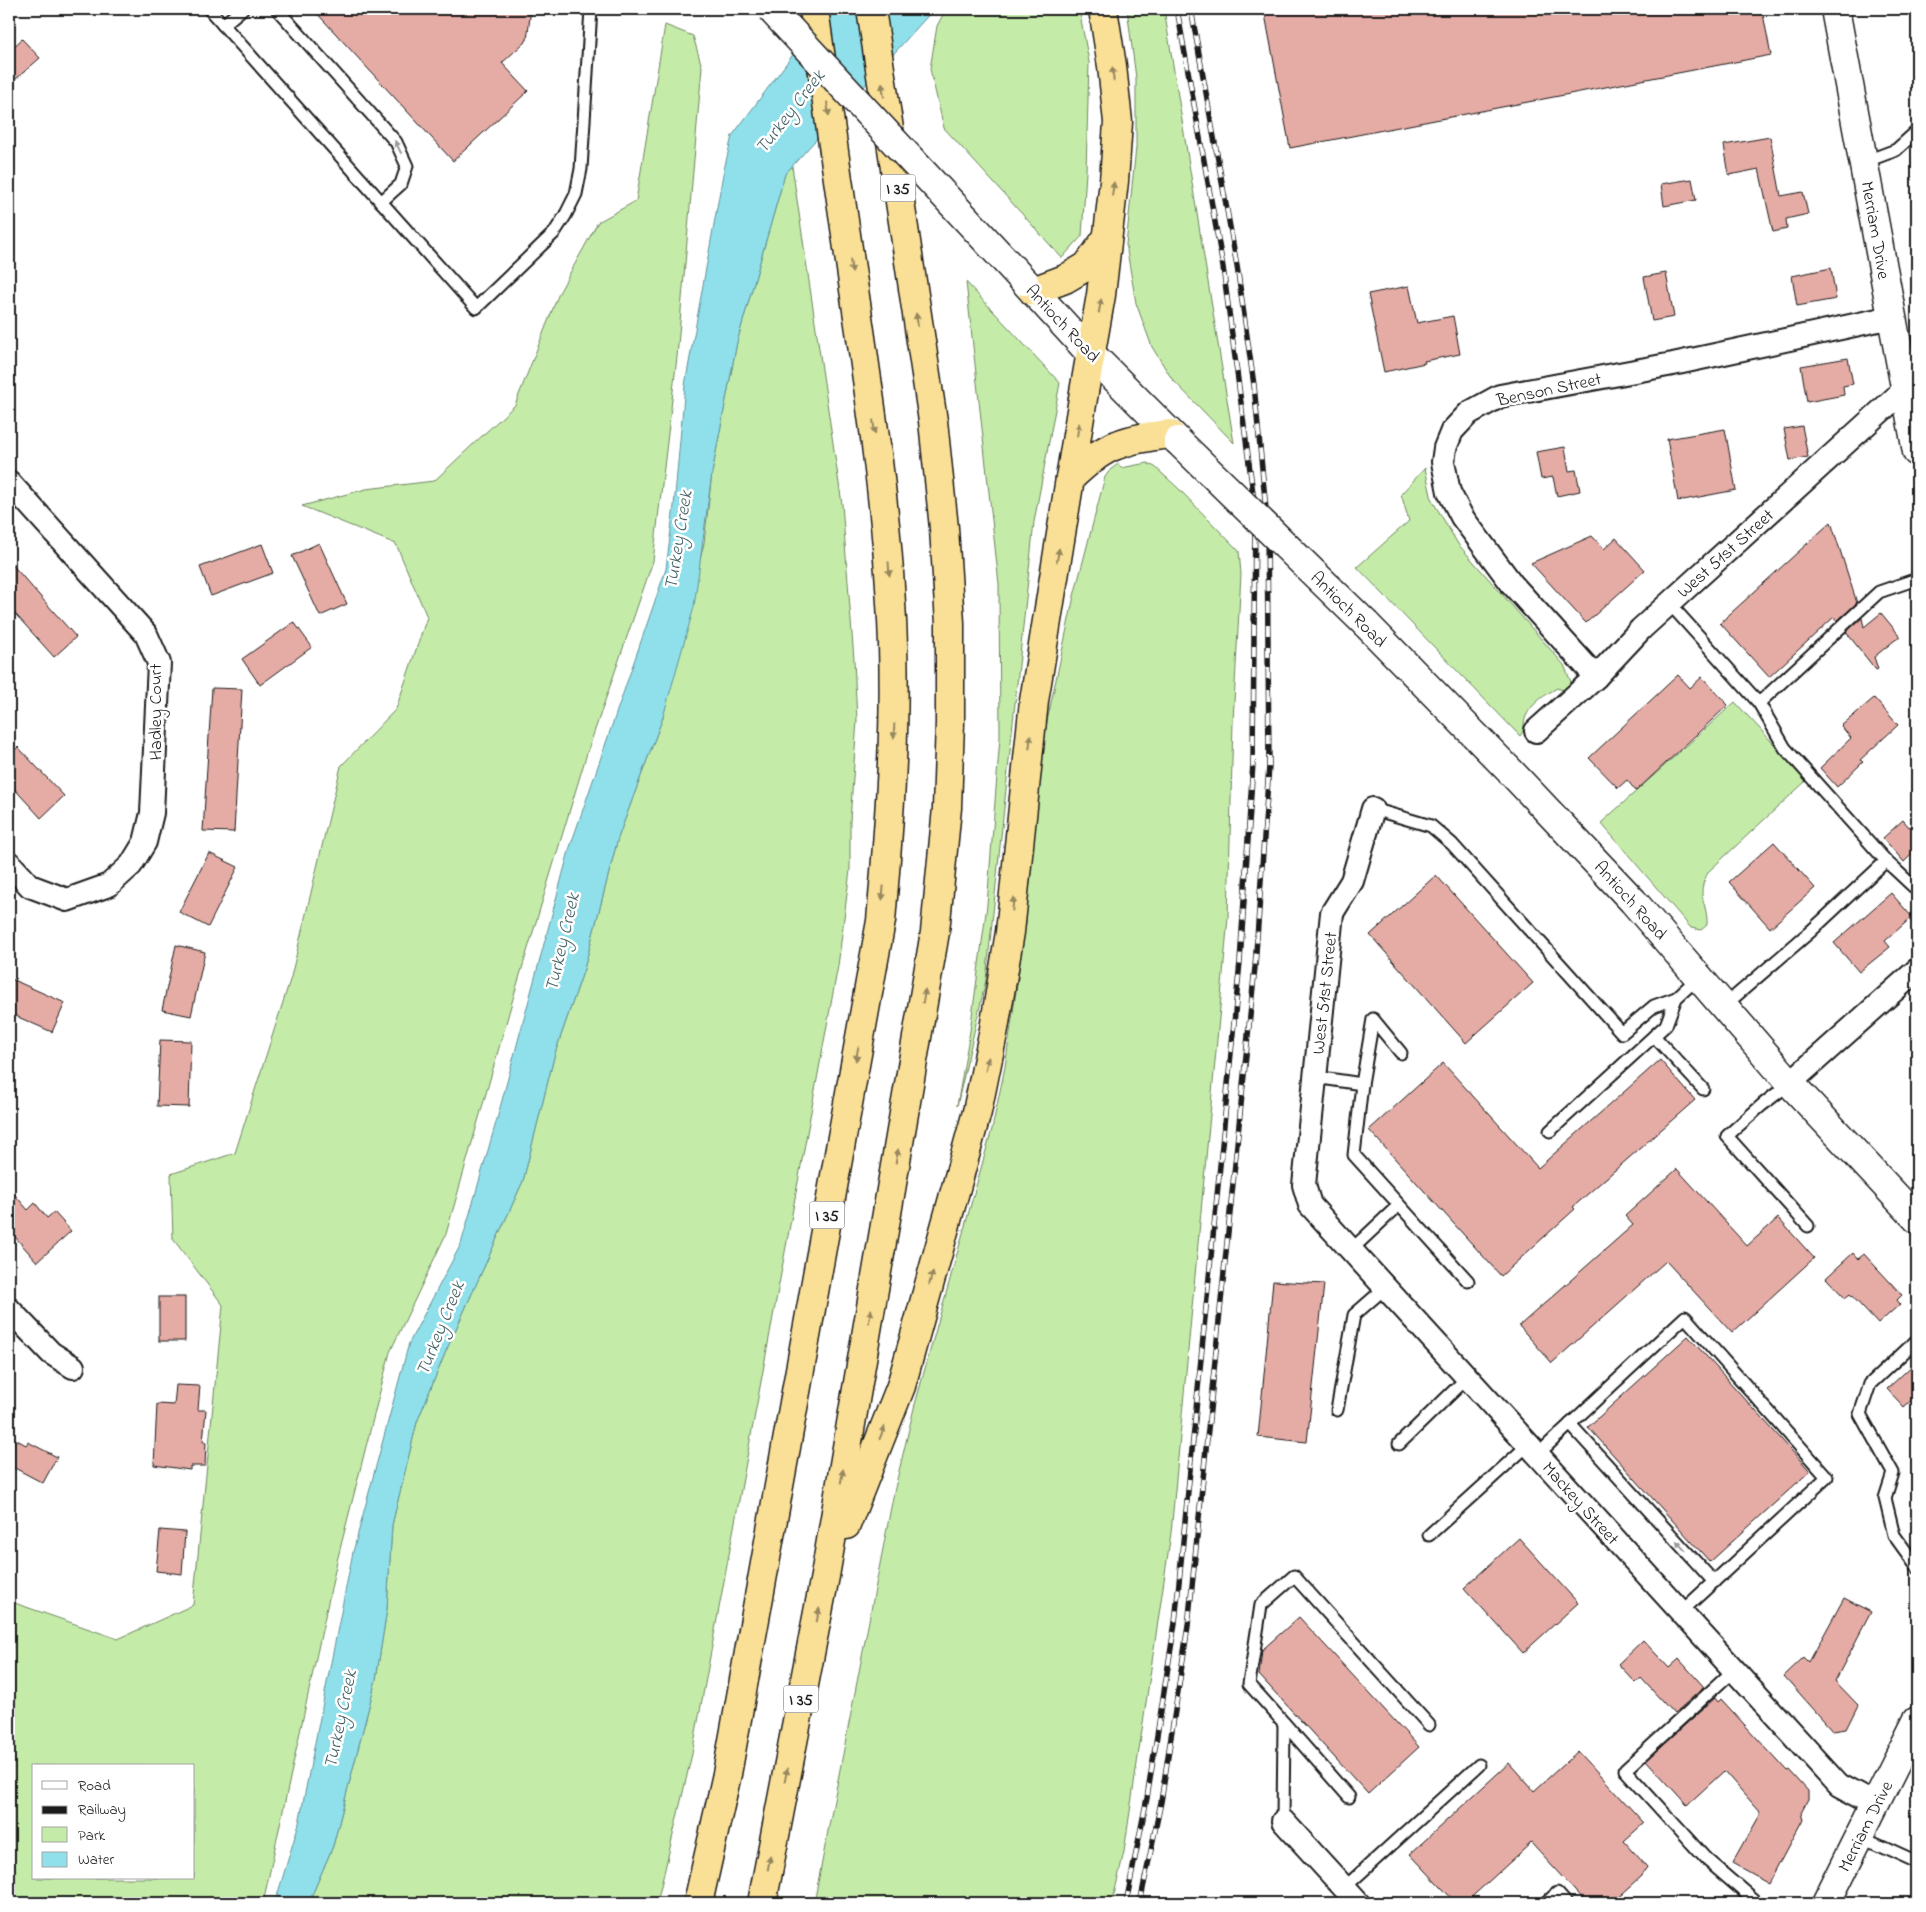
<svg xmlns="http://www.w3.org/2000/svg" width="1926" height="1912" font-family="'Indie Flower',sans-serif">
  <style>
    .green { fill: #c4eca8; stroke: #708462; fill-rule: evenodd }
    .water { fill: #90e0eb; stroke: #629298 }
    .building { fill: #e5aba5; stroke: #1c1c1c }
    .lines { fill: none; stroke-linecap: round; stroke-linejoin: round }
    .lane-casing { stroke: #1c1c1c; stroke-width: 15 }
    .street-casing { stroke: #1c1c1c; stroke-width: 26 }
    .secondary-casing { stroke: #1c1c1c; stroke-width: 31 }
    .highway-casing { stroke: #1c1c1c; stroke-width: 31 }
    .lane { stroke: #fff; stroke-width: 11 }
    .street { stroke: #fff; stroke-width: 22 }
    .secondary { stroke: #fff; stroke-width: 28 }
    .highway { stroke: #fadf96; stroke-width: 28 }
    .rail-casing { stroke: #1c1c1c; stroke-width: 5.5 }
    .rail { stroke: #fff; stroke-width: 4; stroke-dasharray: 11; stroke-linecap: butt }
    .secondary-bridge-casing { stroke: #1c1c1c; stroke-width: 31; stroke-linecap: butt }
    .secondary-bridge { stroke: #fff; stroke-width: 28 }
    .oneway { fill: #96875f }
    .oneway2 { fill: #999 }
    .labels { text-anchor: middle; stroke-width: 5; stroke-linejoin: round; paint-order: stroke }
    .shield { fill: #fff; stroke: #606060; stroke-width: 1 }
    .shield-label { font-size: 16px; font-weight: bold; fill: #1c1c1c }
    .street-label { font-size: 18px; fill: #1c1c1c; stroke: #fff }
    .water-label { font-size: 19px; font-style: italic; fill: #456164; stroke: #fff }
  </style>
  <rect width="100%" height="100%" fill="#fff"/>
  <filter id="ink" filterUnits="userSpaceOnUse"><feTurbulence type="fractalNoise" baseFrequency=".02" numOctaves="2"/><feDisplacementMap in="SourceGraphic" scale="10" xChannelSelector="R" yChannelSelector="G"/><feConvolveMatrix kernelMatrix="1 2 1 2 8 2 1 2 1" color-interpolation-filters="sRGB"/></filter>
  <g filter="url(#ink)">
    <!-- green -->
    <g class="green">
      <path d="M 946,9 L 1079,9 L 1089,62 L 1086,172 L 1082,236 L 1062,258 L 944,128 L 930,69 L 937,26 Z"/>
      <path d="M 1127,9 L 1164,9 L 1234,443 L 1172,379 L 1152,347 L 1136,303 L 1126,245 L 1136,147 L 1136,78 Z"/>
      <path d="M 665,25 L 693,36 L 702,67 L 677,357 L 653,561 L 587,753 L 514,995 L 446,1234 L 390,1352 L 337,1561 L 263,1903 L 9,1903 L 9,1601 L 118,1639 L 193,1605 L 223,1305 L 173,1239 L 171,1174 L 235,1153 L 291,977 L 341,766 L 396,709 L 427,617 L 396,544 L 302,506 L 366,489 L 434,481 L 515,405 L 559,293 L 598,222 L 636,201 ZM 34,1766 L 194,1766 L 194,1878 L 34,1878 Z"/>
      <path d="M 792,166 L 842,504 L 854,660 L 857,720 L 850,821 L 850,870 L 838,966 L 692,1754 L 657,1903 L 311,1903 L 312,1895 L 333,1846 L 376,1679 L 387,1609 L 392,1525 L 417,1422 L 446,1351 L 523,1181 L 555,1053 L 584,969 L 618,838 L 663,717 L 704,543 L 712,473 L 737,342 L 785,174 Z"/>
      <path d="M 966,282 L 1060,383 L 1034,522 L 986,980 L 957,1106 L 970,1031 L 987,905 L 1000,737 L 999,584 Z"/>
      <path d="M 1147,463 L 1155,467 L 1178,488 L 1239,551 L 1241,574 L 1233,721 L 1228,917 L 1221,997 L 1171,1533 L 1124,1852 L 1112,1903 L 814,1903 L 894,1492 L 914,1408 L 992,1129 L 1005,1067 L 1018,978 L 1046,726 L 1074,596 L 1105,477 L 1110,470 L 1118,464 L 1121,468 Z"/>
      <path d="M 1425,468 L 1432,500 L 1458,544 L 1564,665 L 1574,689 L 1568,692 L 1557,688 C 1545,695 1532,703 1526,716 C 1523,723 1525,730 1520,736 L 1357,567 L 1409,521 L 1401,494 Z"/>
      <path d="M 1735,702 L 1807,780 L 1709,871 C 1694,896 1708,901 1707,925 L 1701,930 L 1691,928 L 1601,823 Z"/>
    </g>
    <!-- water -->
    <path class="water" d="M 827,9 L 934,9 L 785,174 L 737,342 L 712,473 L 694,607 L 663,717 L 618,838 L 584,969 L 555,1053 L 523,1181 L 446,1351 L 417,1422 L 392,1525 L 387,1609 L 376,1679 L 333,1846 L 312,1895 L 311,1903 L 275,1903 L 299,1823 L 353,1552 L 409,1343 L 461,1244 L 497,1119 L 570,847 L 666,569 L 674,506 L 685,385 L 723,174 L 732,136 Z"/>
    <!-- building -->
    <g class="building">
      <path d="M 313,9 L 531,9 L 527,40 L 502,63 L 528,91 L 453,161 Z"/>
      <path d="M 1264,9 L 1762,9 L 1771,55 L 1290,148 Z"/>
      <path d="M 22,39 L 40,58 L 9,85 L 9,51 Z"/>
      <path d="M 1770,137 L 1781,196 L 1803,192 L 1808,214 L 1786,219 L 1787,229 L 1773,232 L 1759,169 L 1729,175 L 1724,145 Z"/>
      <path d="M 1692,179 L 1696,200 L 1664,206 L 1661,184 Z"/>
      <path d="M 1831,268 L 1836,299 L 1797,306 L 1792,276 Z"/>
      <path d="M 1666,273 L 1674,317 L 1652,321 L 1644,277 Z"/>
      <path d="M 1409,286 L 1417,323 L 1453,316 L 1460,354 L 1424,361 L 1425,363 L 1384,372 L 1368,294 Z"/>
      <path d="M 1848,358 L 1853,384 L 1843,386 L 1844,395 L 1807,402 L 1801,366 Z"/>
      <path d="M 1802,426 L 1808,457 L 1790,460 L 1784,429 Z"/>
      <path d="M 1725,429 L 1736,490 L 1678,501 L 1667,439 Z"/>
      <path d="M 1565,447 L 1569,471 L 1576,470 L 1580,491 L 1557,496 L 1553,477 L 1541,479 L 1536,452 Z"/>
      <path d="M 1831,522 L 1857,603 L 1837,621 L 1834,617 L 1769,677 L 1720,623 Z"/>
      <path d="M 1592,536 L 1604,549 L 1616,538 L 1645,570 L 1586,623 L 1531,563 Z"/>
      <path d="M 319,543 L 347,604 L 320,616 L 292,556 Z"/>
      <path d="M 262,544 L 273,573 L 211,596 L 200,567 Z"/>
      <path d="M 9,561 L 76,637 L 54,657 L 9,607 Z"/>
      <path d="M 1881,613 L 1900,636 L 1874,657 L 1878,669 L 1876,670 L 1846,632 L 1862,618 L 1864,627 Z"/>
      <path d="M 294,622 L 312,647 L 260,685 L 242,659 Z"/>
      <path d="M 1678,675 L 1690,688 L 1702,677 L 1728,705 L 1636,791 L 1627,780 L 1618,788 L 1589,758 Z"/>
      <path d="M 212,688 L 242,689 L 234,832 L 203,831 Z"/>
      <path d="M 1874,698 L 1898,725 L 1860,760 L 1863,762 L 1837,787 L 1820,768 L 1851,738 L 1841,726 Z"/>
      <path d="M 18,747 L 64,796 L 41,818 L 9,783 L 9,756 Z"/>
      <path d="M 1903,820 L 1909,827 L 1917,820 L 1917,849 L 1904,862 L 1883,838 Z"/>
      <path d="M 1774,842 L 1815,888 L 1770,928 L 1729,882 Z"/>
      <path d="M 209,853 L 238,867 L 208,927 L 179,912 Z"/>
      <path d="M 1436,875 L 1533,983 L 1466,1043 L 1370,935 Z"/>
      <path d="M 1891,893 L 1912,917 L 1885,941 L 1890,947 L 1859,972 L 1834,943 Z"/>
      <path d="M 176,945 L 205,952 L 191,1016 L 162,1010 Z"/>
      <path d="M 9,978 L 65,1003 L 52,1032 L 9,1013 Z"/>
      <path d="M 160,1040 L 191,1041 L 189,1107 L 157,1106 Z"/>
      <path d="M 1660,1060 L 1695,1100 L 1573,1207 L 1575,1209 L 1501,1276 L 1369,1130 L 1443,1063 L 1538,1168 Z"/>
      <path d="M 1677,1169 L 1747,1246 L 1778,1218 L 1814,1258 L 1732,1333 L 1666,1261 L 1552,1363 L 1519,1326 L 1633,1225 L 1625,1216 Z"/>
      <path d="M 9,1188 L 28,1210 L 35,1203 L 47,1218 L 54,1212 L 71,1231 L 37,1262 L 9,1230 Z"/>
      <path d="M 1853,1253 L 1858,1259 L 1864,1254 L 1902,1295 L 1897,1300 L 1900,1304 L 1878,1324 L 1850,1294 L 1845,1298 L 1826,1278 Z"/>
      <path d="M 1273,1281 L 1324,1284 L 1307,1442 L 1258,1437 Z"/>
      <rect x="159" y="1297" width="26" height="44"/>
      <path d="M 1688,1336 L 1810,1471 L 1710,1562 L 1588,1427 Z"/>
      <path d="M 1917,1361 L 1917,1395 L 1904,1407 L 1887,1389 Z"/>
      <path d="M 176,1385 L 200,1386 L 198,1410 L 206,1410 L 203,1442 L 206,1442 L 205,1466 L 190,1466 L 190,1470 L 154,1465 L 157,1404 L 174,1405 Z"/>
      <path d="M 15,1439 L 26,1445 L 28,1442 L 57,1457 L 43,1483 L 9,1465 L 9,1451 Z"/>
      <path d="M 160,1530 L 185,1532 L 182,1574 L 156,1571 Z"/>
      <path d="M 1519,1538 L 1578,1603 L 1523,1653 L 1464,1588 Z"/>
      <path d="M 1844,1598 L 1871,1612 L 1835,1681 L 1858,1705 L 1846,1729 L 1833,1731 L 1784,1676 L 1804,1657 L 1809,1662 Z"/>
      <path d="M 1299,1617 L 1419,1747 L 1368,1794 L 1259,1675 L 1262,1650 Z"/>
      <path d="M 1643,1640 L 1669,1668 L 1679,1659 L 1704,1687 L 1674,1714 L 1641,1678 L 1636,1683 L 1618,1664 Z"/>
      <path d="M 1715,1698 L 1718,1702 L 1721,1699 L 1787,1771 L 1789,1770 L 1808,1791 L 1808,1799 L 1801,1812 L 1803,1819 L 1769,1883 L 1733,1863 L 1761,1813 L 1724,1771 L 1687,1805 L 1646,1760 Z"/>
      <path d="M 1578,1751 L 1644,1823 L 1624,1841 L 1647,1867 L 1642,1876 L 1612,1903 L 1586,1903 L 1531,1843 L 1465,1903 L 1456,1903 L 1410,1854 L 1509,1763 L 1534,1791 Z"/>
    </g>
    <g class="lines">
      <!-- lane casing -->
      <g class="lane-casing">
        <g id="lane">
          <path d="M 209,9 L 476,308 L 554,233 L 565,216 L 576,194 L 581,169 L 591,9"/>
          <path d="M 277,9 L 396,142 L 407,166 L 401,184 L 381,202"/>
          <path d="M 223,25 L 242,9"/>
          <path d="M 1864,162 L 1896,150 L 1917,131"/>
          <path d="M 1669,603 L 1759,703 L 1879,592 L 1917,579"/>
          <path d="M 1759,703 L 1785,748 L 1886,861 L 1917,890"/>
          <path d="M 1373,809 L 1431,826 L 1452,844 L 1622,1033 L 1654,1006 L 1676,998 L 1699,977"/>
          <path d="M 1724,1006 L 1811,931 L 1886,861"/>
          <path d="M 1654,1036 L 1703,1089"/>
          <path d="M 1315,1077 L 1362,1084 L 1373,1019 L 1401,1053"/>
          <path d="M 1790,1083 L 1762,1105 L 1727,1136 L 1808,1226"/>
          <path d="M 1362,1084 L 1354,1155 L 1468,1281"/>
          <path d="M 1550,1131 L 1666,1025 L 1676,998"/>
          <path d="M 1351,1250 L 1399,1205"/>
          <path d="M 1917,1340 L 1870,1384 L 1860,1414 L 1893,1473 L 1885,1498 L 1894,1535 L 1917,1567"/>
          <path d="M 1337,1410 L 1354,1315 L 1385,1288"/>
          <path d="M 1570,1424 L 1714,1582"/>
          <path d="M 1399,1444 L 1467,1378"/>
          <path d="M 1537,1455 L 1685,1317 L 1827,1477 L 1681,1612"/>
          <path d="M 1429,1535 L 1528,1445"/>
          <path d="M 1734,1670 L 1625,1770 L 1706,1859 L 1757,1903"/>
          <path d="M 1284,1723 L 1249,1684 L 1261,1605 L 1294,1576 L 1429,1725"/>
          <path d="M 1283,1821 L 1284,1723 L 1349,1797"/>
          <path d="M 1860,1836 L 1917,1862"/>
          <path d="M 1344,1888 L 1479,1765"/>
          <path d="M 1546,1903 L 1557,1893 L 1566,1903"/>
        </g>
      </g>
      <!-- street casing -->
      <g class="street-casing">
        <g id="street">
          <path d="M 9,482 L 146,634 L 159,663 L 152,813 L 145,842 L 131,865 L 109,885 L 67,900 L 30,886 L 9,863"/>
          <path d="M 1596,677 L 1512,584 L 1462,517 L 1449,492 L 1443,462 L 1445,448 L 1452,431 L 1469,413 L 1500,396 L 1673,364 L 1892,317"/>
          <path d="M 1536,731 L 1596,677 L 1641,629 L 1915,380"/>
          <path d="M 1373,809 L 1352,881 L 1332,913 L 1304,1185 L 1310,1205 L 1839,1785 L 1876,1805"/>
          <path d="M 1790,1083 L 1917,970"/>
          <path d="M 9,1309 L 51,1353 L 73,1367"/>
          <path d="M 1283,1821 L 1358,1903"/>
        </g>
      </g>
      <!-- secondary casing -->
      <g class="secondary-casing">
        <g id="secondary">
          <path d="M 1835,9 L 1917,452"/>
          <path d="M 1024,281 L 1091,354 L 1178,441"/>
          <path d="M 1366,624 L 1510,771 L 1633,901 L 1790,1083 L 1917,1219"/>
          <path d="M 1826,1903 L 1917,1721"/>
        </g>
      </g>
      <!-- highway casing -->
      <g class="highway-casing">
        <g id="highway">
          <path d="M 1033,291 L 1065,279 L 1087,266 L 1107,238"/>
          <path d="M 1070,478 C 1084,466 1099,451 1117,445 C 1134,438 1153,436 1170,434"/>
          <path d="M 846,1525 L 901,1386 L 977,1112 L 994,1029 L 1010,932 L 1034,701 L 1084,392 L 1101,295 L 1114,181 L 1118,122 L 1112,66 L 1103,9"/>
          <path d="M 698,1903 L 727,1774 L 881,921 C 890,815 898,709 891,603 C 885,491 867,380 851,269 C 838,182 826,96 814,9"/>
          <path d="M 762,1903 L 825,1576 L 935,932 L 947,808 L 950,722 L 950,623 L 944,528 L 933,421 L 871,9"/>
        </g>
      </g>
      <!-- lane -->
      <use href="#lane" class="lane"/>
      <!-- street -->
      <use href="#street" class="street"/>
      <!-- secondary -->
      <use href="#secondary" class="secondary"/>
      <!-- highway -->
      <use href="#highway" class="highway"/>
      <!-- rail casing -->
      <g class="rail-casing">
        <g id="rail">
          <path d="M 1126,1903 L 1147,1798 L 1175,1623 L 1240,962 L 1253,763 L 1255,508 L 1223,267 L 1177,9"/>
          <path d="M 1140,1903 L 1161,1802 L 1188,1626 L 1255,967 L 1269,766 L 1267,520 L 1254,385 L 1237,266 L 1191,9"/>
        </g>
      </g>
      <!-- rail -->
      <use href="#rail" class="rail"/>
      <!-- secondary-bridge casing -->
      <g class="secondary-bridge-casing">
        <g id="secondary-bridge">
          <path d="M 771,9 L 1024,281"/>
          <path d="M 1178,441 L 1366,624"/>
        </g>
      </g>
      <!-- secondary-bridge -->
      <use href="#secondary-bridge" class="secondary-bridge"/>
    </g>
    <!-- one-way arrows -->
    <defs><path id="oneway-solid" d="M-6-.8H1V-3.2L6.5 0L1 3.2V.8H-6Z" transform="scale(1.25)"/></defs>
    <g class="oneway">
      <use href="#oneway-solid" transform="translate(1113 74) rotate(-96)"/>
      <use href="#oneway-solid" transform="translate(883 90) rotate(-98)"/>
      <use href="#oneway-solid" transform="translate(828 109) rotate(82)"/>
      <use href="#oneway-solid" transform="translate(1113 189) rotate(-82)"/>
      <use href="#oneway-solid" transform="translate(851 266) rotate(82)"/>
      <use href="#oneway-solid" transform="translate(1100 306) rotate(-80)"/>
      <use href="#oneway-solid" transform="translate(917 320) rotate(-98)"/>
      <use href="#oneway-solid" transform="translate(874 427) rotate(83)"/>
      <use href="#oneway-solid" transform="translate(1078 430) rotate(-81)"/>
      <use href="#oneway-solid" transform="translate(1058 555) rotate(-81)"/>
      <use href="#oneway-solid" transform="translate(889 569) rotate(86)"/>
      <use href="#oneway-solid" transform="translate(894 731) rotate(93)"/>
      <use href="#oneway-solid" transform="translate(1030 742) rotate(-84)"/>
      <use href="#oneway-solid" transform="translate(883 893) rotate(95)"/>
      <use href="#oneway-solid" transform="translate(1013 904) rotate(-84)"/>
      <use href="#oneway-solid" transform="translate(924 996) rotate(-80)"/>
      <use href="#oneway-solid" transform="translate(857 1054) rotate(100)"/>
      <use href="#oneway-solid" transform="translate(987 1064) rotate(-78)"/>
      <use href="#oneway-solid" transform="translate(897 1156) rotate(-80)"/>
      <use href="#oneway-solid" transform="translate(931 1278) rotate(-75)"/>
      <use href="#oneway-solid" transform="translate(870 1316) rotate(-80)"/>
      <use href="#oneway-solid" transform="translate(882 1433) rotate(-68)"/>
      <use href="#oneway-solid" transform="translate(842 1476) rotate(-80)"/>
      <use href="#oneway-solid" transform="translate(818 1615) rotate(-79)"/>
      <use href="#oneway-solid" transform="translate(786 1775) rotate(-79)"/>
      <use href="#oneway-solid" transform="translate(769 1863) rotate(-80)"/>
    </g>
    <g class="oneway2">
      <use href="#oneway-solid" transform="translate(398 147) rotate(-117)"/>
      <use href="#oneway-solid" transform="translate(1681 1546) rotate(-132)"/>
    </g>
  </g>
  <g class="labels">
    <!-- shield labels -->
    <g class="shield">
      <rect x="880.5" y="174.5" width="35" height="27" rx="4"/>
      <rect x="809.5" y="1201.5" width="35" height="27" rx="4"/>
      <rect x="783.5" y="1685.5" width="35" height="27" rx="4"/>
    </g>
    <g class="shield-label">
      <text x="898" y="194">I 35</text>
      <text x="827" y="1221">I 35</text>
      <text x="801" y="1705">I 35</text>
    </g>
    <!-- street labels -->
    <g class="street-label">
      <text transform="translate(1876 230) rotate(80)" y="6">Merriam Drive</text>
      <text transform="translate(1063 323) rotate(47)" y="6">Antioch Road</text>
      <text transform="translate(1549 389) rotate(-12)" y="6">Benson Street</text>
      <text transform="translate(1725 553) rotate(-42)" y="6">West 51st Street</text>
      <text transform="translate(1349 609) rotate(45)" y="6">Antioch Road</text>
      <text transform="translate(155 712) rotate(-90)" y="6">Hadley Court</text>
      <text transform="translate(1631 900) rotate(48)" y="6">Antioch Road</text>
      <text transform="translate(1324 993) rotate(-84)" y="6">West 51st Street</text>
      <text transform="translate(1581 1503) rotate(48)" y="6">Mackey Street</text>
      <text transform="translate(1865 1826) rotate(-63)" y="6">Merriam Drive</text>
    </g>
    <!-- water labels -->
    <g class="water-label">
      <text transform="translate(789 111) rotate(-52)" y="7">Turkey Creek</text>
      <text transform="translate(677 540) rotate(-81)" y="7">Turkey Creek</text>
      <text transform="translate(561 942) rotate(-77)" y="7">Turkey Creek</text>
      <text transform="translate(439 1328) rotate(-68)" y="7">Turkey Creek</text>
      <text transform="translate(339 1719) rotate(-78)" y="7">Turkey Creek</text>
    </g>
  </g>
  <!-- margin -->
  <rect width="1926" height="1912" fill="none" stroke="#fff" stroke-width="30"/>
  <rect x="15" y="15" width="1896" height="1882" fill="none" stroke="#1c1c1c" stroke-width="2" filter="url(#ink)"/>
  <!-- legend -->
  <rect x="32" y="1764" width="162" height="115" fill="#ffffff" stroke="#a4a4a4"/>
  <rect x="42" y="1781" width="25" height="8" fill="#ffffff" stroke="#a4a4a4"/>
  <text x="78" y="1790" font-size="15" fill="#1c1c1c">Road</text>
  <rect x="42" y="1806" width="25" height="8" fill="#1c1c1c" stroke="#a4a4a4"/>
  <text x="78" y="1814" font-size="15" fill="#1c1c1c">Railway</text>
  <rect x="42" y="1827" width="25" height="15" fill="#c4eca8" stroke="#a4a4a4"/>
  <text x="78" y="1840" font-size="15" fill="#1c1c1c">Park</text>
  <rect x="42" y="1852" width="25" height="15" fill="#90e0eb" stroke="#a4a4a4"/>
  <text x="78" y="1864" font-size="15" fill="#1c1c1c">Water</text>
</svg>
